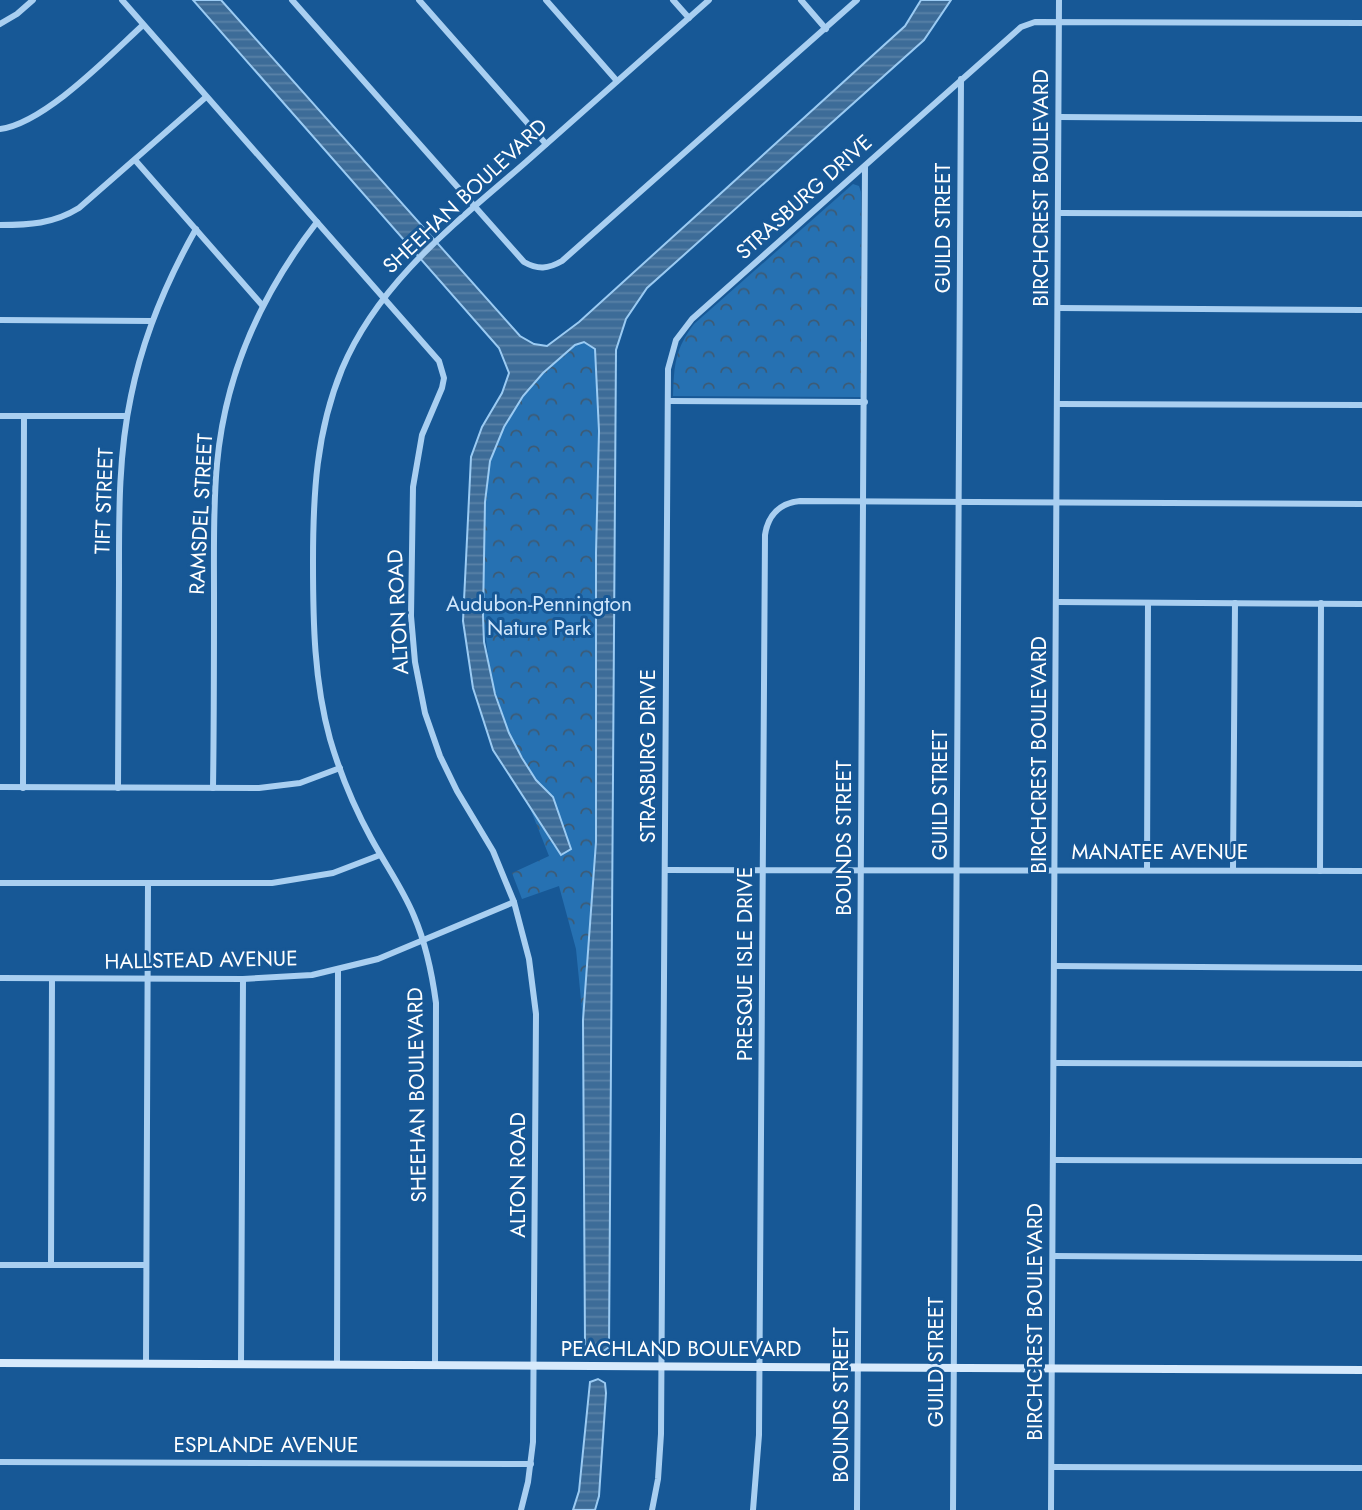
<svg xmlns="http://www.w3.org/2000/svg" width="1362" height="1510" font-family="Jost,sans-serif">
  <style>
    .forest { fill: url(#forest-crowns) }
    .water { fill: url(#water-rules); stroke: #9bcbf3; stroke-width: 2 }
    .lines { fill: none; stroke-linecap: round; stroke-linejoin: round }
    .street { stroke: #a9cff1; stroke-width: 6 }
    .secondary { stroke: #d7eafc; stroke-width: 8 }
    .labels { text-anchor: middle; stroke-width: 6; stroke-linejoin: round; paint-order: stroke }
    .street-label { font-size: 21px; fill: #fff; stroke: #175896 }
    .park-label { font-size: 21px; fill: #d0e7fc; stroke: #175896 }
  </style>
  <defs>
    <pattern id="forest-crowns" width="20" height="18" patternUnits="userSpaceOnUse" patternTransform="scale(1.75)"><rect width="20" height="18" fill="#2671b2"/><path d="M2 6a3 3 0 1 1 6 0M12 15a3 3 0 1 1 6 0" fill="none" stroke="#3d5b75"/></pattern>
    <pattern id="water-rules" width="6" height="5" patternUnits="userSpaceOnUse" patternTransform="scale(1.75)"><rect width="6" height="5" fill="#3d6c98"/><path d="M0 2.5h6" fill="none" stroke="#5a82a7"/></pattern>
  </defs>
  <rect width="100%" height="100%" fill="#175896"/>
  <!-- forest -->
  <g class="forest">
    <path d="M 853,184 L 859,186 L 861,192 L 861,397 L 673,396 C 674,365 675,349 694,324 Z"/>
    <path d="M 584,342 L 595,349 L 599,431 L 596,553 L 596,842 L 583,1020 L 576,949 L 559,886 L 522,899 L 512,873 L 549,856 L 530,808 L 561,855 L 571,849 L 553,797 L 536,780 L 509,733 L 491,678 L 483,616 L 485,502 L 490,461 L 504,427 L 523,396 L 543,373 L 575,345 Z"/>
  </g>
  <!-- water -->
  <g class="water">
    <path d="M 193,0 L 221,0 L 520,336 L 534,344 L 547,346 L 579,322 L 905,26 L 921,0 L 951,0 L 924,40 L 647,288 L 626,319 L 616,350 L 609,1347 L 601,1353 L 592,1353 L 585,1344 L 583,1020 L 596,842 L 596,553 L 599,431 L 595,349 L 584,342 L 575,345 L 543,373 L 523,396 L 504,427 L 490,461 L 485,502 L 483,616 L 484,642 L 495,694 L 509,733 L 522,758 L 536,780 L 553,797 L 571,849 L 561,855 L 493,750 L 473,688 L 463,621 L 471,457 L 482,427 L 502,393 L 509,373 L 499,348 Z"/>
    <path d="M 598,1379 L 605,1383 L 606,1393 L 599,1496 L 595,1510 L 573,1510 L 579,1491 L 590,1382 Z"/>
  </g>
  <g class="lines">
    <!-- street -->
    <g class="street">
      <path d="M 122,0 L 439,361 L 444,378 L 442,388 L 422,435 L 413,487 L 411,616 L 415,662 L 425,713 L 440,756 L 457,791 L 493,851 L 514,902 L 529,959 L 536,1014 L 533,1442 L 528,1482 L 521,1510"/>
      <path d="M 292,0 L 524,262 C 538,270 548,269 562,261 L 857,0"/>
      <path d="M 419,0 L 546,144"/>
      <path d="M 546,0 L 617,81"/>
      <path d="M 673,0 L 689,18"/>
      <path d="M 801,0 L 826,29"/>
      <path d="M 0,24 L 17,14 L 33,0"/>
      <path d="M 1059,117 L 1362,119"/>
      <path d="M 0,129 C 45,123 109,56 143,25"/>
      <path d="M 135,160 L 262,305"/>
      <path d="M 1059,213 L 1362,214"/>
      <path d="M 0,225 C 29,225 53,224 79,208 L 206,97"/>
      <path d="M 1059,308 L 1362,310"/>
      <path d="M 0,320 L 152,321"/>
      <path d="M 668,401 L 865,402"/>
      <path d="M 1058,404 L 1362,405"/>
      <path d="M 0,416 L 127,416"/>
      <path d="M 1057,602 L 1362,604"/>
      <path d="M 0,787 L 259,788 L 300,783 L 340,768"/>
      <path d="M 23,788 L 24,416"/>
      <path d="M 118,788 C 118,719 119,650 119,581 C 119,519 118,457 131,396 C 143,337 166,282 196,229"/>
      <path d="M 213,788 C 214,723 214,657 214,592 C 214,549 213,506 217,464 C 225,374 262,293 317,222"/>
      <path d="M 665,870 L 1362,871"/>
      <path d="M 1147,870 L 1148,603"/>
      <path d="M 1233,870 L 1235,603"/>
      <path d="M 1320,871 L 1321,603"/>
      <path d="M 0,883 L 272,883 L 333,873 L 380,855"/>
      <path d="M 1055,966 L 1362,968"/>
      <path d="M 0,978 L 243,979 L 312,975 L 378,959 L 514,902"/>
      <path d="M 1055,1063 L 1362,1064"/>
      <path d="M 1054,1160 L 1362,1161"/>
      <path d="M 1053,1256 L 1362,1258"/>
      <path d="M 0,1265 L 146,1265"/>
      <path d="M 51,1265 L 52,979"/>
      <path d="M 146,1364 L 148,883"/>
      <path d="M 241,1364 L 243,979"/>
      <path d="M 337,1365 L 338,970"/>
      <path d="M 435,1365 L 436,1003 C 432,973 426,944 414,916 C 403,889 385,864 371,838 C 354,807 340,773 330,739 C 314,681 313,622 313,562 C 313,495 316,432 342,369 C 379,281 456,223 526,162 C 587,108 648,54 709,0"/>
      <path d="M 0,1462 L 531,1464"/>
      <path d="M 1052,1467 L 1362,1468"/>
      <path d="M 652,1510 L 658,1479 L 661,1434 L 668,369 L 676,340 L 692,319 L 1021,27 L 1035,22 L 1362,23"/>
      <path d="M 753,1510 L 759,1435 L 765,535 C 768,515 780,503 800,501 L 1362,504"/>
      <path d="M 857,1510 L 865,167"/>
      <path d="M 953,1510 L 961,79"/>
      <path d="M 1051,1510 L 1059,0"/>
    </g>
    <!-- secondary -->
    <path class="secondary" d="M 0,1363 L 1362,1370"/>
  </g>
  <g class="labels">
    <!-- street labels -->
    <g class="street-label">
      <text transform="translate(1041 188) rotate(-90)" y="7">BIRCHCREST BOULEVARD</text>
      <text transform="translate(465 196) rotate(-43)" y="7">SHEEHAN BOULEVARD</text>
      <text transform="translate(804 197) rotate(-42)" y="7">STRASBURG DRIVE</text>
      <text transform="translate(943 228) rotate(-90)" y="7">GUILD STREET</text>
      <text transform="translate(104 501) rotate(-88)" y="7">TIFT STREET</text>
      <text transform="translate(201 514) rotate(-87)" y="7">RAMSDEL STREET</text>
      <text transform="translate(398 612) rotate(-93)" y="7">ALTON ROAD</text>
      <text transform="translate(1039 755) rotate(-90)" y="7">BIRCHCREST BOULEVARD</text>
      <text transform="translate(648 756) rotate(-90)" y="7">STRASBURG DRIVE</text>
      <text transform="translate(940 795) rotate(-90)" y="7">GUILD STREET</text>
      <text transform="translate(844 838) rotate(-90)" y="7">BOUNDS STREET</text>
      <text x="1160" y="859">MANATEE AVENUE</text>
      <text transform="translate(201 960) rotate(-1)" y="7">HALLSTEAD AVENUE</text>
      <text transform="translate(745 964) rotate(-90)" y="7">PRESQUE ISLE DRIVE</text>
      <text transform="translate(417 1095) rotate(-91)" y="7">SHEEHAN BOULEVARD</text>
      <text transform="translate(518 1175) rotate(-90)" y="7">ALTON ROAD</text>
      <text transform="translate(1035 1322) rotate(-90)" y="7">BIRCHCREST BOULEVARD</text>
      <text x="681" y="1356">PEACHLAND BOULEVARD</text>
      <text transform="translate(936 1362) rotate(-90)" y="7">GUILD STREET</text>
      <text transform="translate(841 1405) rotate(-90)" y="7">BOUNDS STREET</text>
      <text x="266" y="1452">ESPLANDE AVENUE</text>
    </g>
    <!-- park labels -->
    <g class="park-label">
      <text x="539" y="611">Audubon-Pennington<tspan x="539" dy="24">Nature Park</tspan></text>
    </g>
  </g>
</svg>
